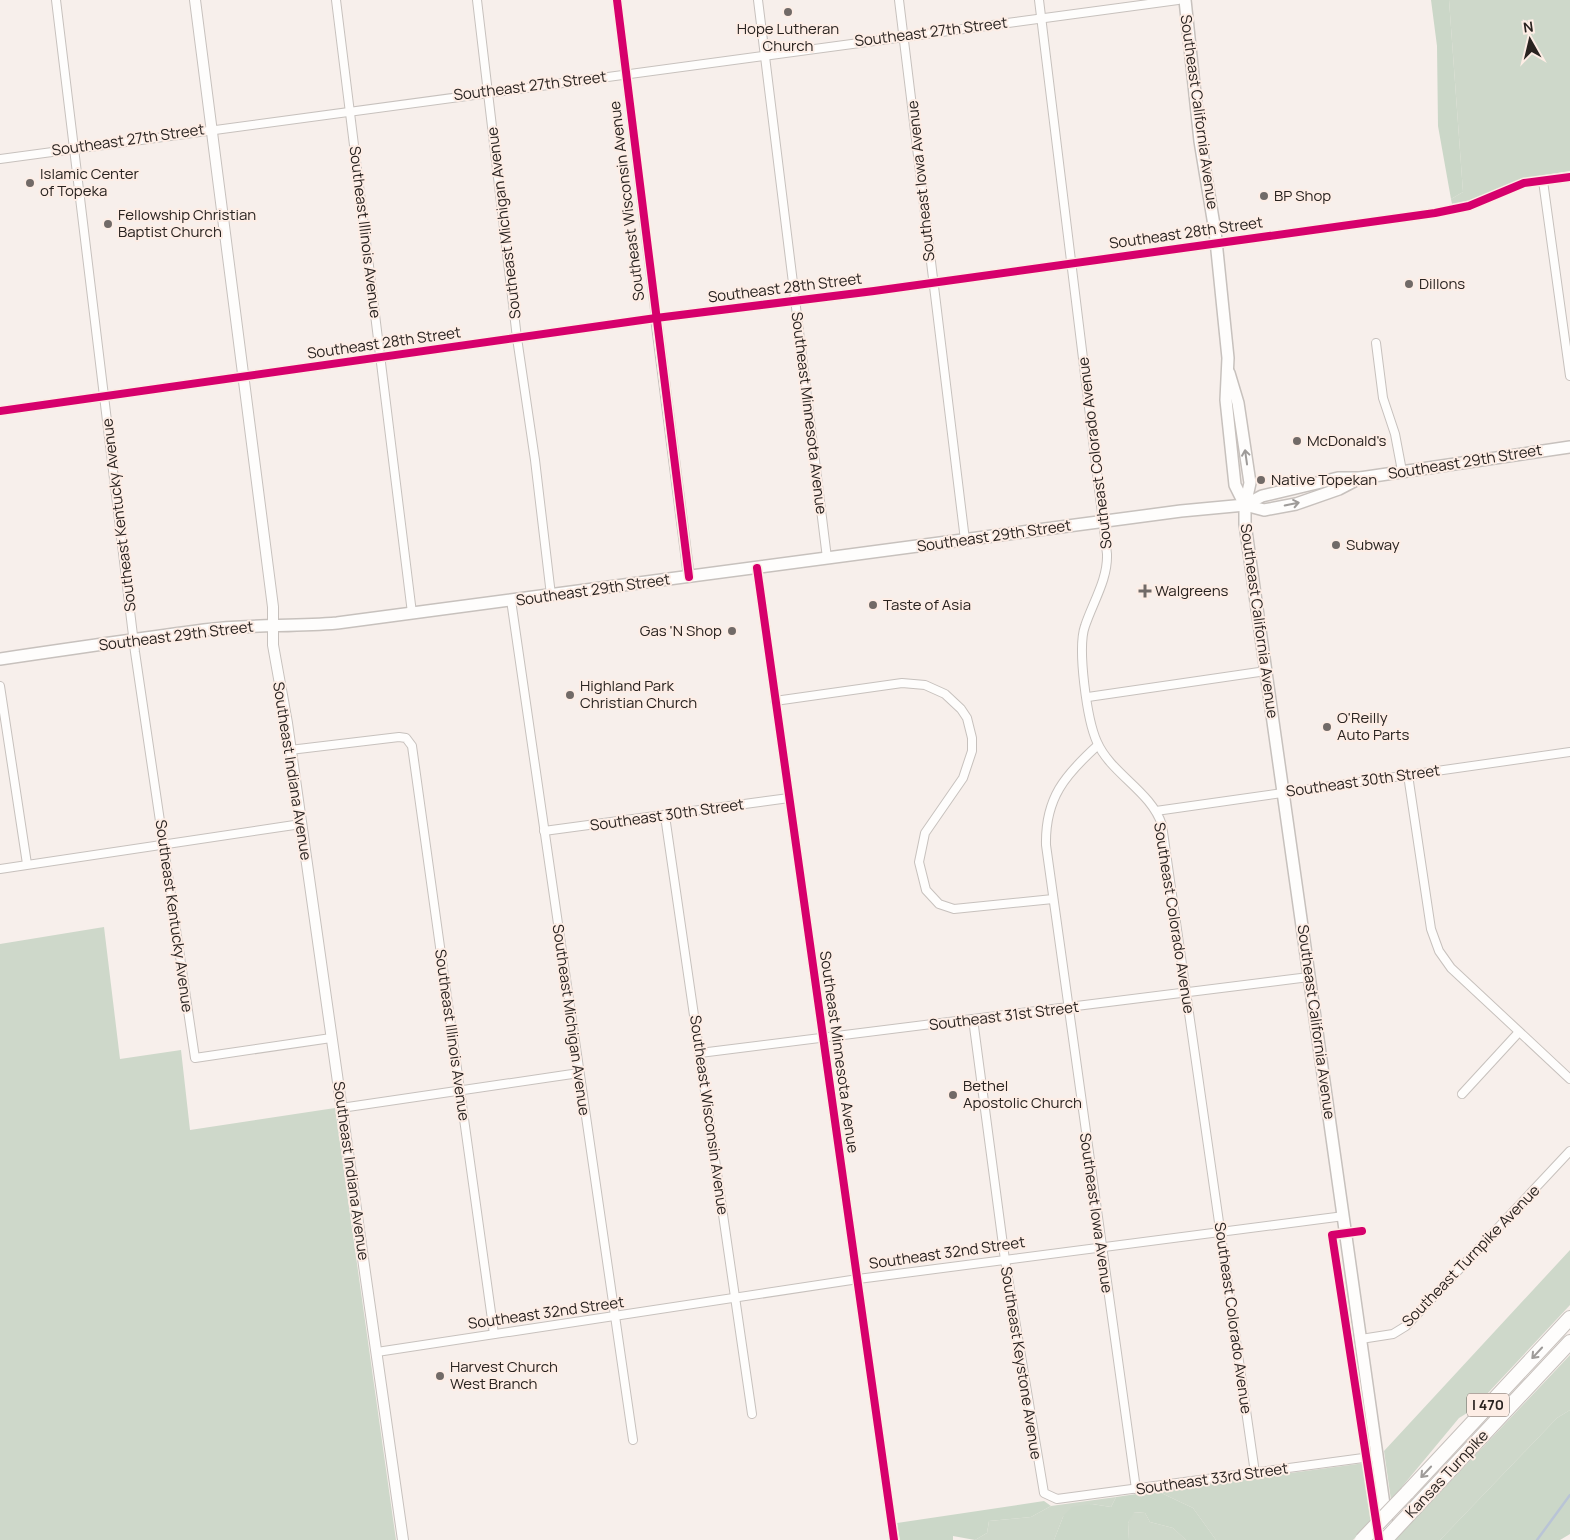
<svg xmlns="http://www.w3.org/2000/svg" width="1570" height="1540" font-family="Manrope,sans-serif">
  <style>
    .green { fill: #ced8ca }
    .forest { fill: #cbd7c8 }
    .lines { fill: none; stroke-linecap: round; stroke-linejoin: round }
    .stream { stroke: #b9c4d6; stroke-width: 2.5 }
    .minor-casing { stroke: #c7c1bd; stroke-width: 10 }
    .tertiary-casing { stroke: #c7c1bd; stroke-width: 12 }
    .secondary-casing { stroke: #c7c1bd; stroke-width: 14 }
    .motorway-casing { stroke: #c7c1bd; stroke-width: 16 }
    .minor { stroke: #fefdfc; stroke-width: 8 }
    .tertiary { stroke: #fefdfc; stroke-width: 10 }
    .secondary { stroke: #fefdfc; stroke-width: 11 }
    .motorway { stroke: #fefdfc; stroke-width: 14 }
    .motorway-bridge-casing { stroke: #c7c1bd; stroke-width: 16; stroke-linecap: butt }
    .motorway-bridge { stroke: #fefdfc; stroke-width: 14 }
    .cycleway-casing { stroke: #fdede5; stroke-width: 11 }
    .cycleway { stroke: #d6006c; stroke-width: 8 }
    .oneway { stroke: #9e9b99 }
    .poi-dot { fill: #716a67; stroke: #fdede5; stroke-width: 2 }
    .labels { text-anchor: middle; stroke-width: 4; stroke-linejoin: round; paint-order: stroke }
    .shield { fill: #fdede5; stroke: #69605b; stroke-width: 1 }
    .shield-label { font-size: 14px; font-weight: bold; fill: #292320 }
    .poi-label { font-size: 15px; fill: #292320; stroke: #fdede5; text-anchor: start }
    .street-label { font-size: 15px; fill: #292320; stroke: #fdede5 }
  </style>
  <rect width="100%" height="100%" fill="#f7efeb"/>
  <!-- green -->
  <g class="green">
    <path d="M 1449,0 L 1570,0 L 1570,171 L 1526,178 L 1468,201 L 1452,204 L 1451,199 L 1463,192 Z"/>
    <path d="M 104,927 L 120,1059 L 181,1050 L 190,1130 L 335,1108 L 396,1540 L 0,1540 L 0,944 Z"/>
    <path d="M 1570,1250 L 1570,1305 L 1472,1410 L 1459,1418 L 1391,1500 L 1384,1451 Z"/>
    <path d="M 1570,1355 L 1570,1410 L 1557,1418 L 1440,1540 L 1395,1540 Z"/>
    <path d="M 1365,1463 L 1374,1469 L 1380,1512 L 1353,1540 L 1216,1540 L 1193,1508 L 1157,1491 Z"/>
    <path d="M 1116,1497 L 1111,1507 L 1092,1504 L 1063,1517 L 1054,1540 L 975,1540 L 987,1533 L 989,1521 L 1031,1517 L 1051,1506 Z"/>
    <path d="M 1133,1512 L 1145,1513 L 1150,1522 L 1173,1528 L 1186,1540 L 1129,1540 L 1128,1523 Z"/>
  </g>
  <!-- forest -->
  <g class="forest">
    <path d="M 1431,0 L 1449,0 L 1463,192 L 1451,199 L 1438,126 L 1437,46 Z"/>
    <path d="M 1570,1410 L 1570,1534 L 1560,1540 L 1440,1540 L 1557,1418 Z"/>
    <path d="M 1157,1491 L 1193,1508 L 1216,1540 L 1186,1540 L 1173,1528 L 1150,1522 L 1145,1513 L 1134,1512 L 1128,1523 L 1129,1540 L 1054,1540 L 1063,1517 L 1072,1507 L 1092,1504 L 1111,1507 L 1116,1497 Z"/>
    <path d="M 1044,1501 L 1051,1506 L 1031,1517 L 989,1521 L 987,1533 L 975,1540 L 953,1536 L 953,1540 L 900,1540 L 897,1523 Z"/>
  </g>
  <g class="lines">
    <!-- stream -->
    <path class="stream" d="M 1537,1540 L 1570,1495"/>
    <!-- minor casing -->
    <g class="minor-casing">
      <g id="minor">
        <path d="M 56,0 L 135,652 L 195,1058 L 331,1038"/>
        <path d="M 336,0 L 412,613"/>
        <path d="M 477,0 L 517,338 L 535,460 L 551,595"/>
        <path d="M 617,0 L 656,318"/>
        <path d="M 758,0 L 827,558"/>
        <path d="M 899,0 L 965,540"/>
        <path d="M 1039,0 L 1107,554 C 1108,579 1093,602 1085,626 C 1077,648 1087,720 1097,742 C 1111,774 1151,791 1162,825 L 1255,1473"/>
        <path d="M 0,159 L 1178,0"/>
        <path d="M 1543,181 L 1570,376"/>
        <path d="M 1376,343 L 1383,398 L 1395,434 L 1402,471"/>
        <path d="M 0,411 L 656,318 L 874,291 L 1435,213 L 1469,206 L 1524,183 L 1570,177"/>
        <path d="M 757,568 L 894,1540"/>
        <path d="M 511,600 L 633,1440"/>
        <path d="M 0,686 L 27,864"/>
        <path d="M 1088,697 L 1266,671"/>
        <path d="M 775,701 L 902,683 L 925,685 L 945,694 L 961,709 L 967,718 L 972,738 L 972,751 L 963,778 L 925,833 L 919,862 L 926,890 L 939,904 L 954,909 L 1053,899"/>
        <path d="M 1098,745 C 1065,775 1045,798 1046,845 L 1136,1489"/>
        <path d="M 290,750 L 399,737 L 406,738 L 412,746 L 494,1334"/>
        <path d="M 1408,775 L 1431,929 L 1439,951 L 1451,968 L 1570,1079"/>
        <path d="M 1156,811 L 1570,752"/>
        <path d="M 665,816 L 752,1414"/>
        <path d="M 544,831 L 789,798"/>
        <path d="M 0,869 L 301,824"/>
        <path d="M 973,1019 L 1005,1260 L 1044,1493 L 1057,1499 L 1378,1456"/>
        <path d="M 700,1053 L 1309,977"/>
        <path d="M 1462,1094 L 1519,1032"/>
        <path d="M 341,1108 L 579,1073"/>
        <path d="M 1361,1339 L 1393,1334 L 1406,1326 L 1570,1151"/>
        <path d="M 377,1352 L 858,1279 L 1344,1216"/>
      </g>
    </g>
    <!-- tertiary casing -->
    <g class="tertiary-casing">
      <g id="tertiary">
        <path d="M 195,0 L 273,607 L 273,645 L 287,723 L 403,1540"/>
        <path d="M 656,318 L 689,577"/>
      </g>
    </g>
    <!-- secondary casing -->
    <g class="secondary-casing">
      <g id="secondary">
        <path d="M 1185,0 L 1200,141 L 1215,231 L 1228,358 L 1226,400 L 1235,485 L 1245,505"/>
        <path d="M 1229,373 L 1238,403 L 1250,483 L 1245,505 L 1245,524 L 1389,1540"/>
        <path d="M 1245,505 L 1262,496 L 1338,478 L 1360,478 L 1570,447"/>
        <path d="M 0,659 C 68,649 136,639 204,630 C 248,624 292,627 337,623 L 1181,511 L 1245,505 L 1264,510 L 1296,504 L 1339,489 L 1360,478"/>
      </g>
    </g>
    <!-- motorway casing -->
    <g class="motorway-casing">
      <g id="motorway">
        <path d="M 1407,1493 L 1570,1318"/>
        <path d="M 1413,1510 L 1570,1342"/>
      </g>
    </g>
    <!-- minor -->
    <use href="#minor" class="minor"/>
    <!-- tertiary -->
    <use href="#tertiary" class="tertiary"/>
    <!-- secondary -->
    <use href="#secondary" class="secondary"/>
    <!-- motorway -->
    <use href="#motorway" class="motorway"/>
    <!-- motorway-bridge casing -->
    <g class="motorway-bridge-casing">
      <g id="motorway-bridge">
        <path d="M 1362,1540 L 1407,1493"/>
        <path d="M 1385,1540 L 1413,1510"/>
      </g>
    </g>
    <!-- motorway-bridge -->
    <use href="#motorway-bridge" class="motorway-bridge"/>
    <!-- cycleway casing -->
    <g class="cycleway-casing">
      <g id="cycleway">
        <path d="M 617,0 L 689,577"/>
        <path d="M 0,411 L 656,318 L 874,291 L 1435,213 L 1469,206 L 1524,183 L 1570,177"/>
        <path d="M 757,568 L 894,1540"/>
        <path d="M 1362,1231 L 1332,1235 L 1379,1540"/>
      </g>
    </g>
    <!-- cycleway -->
    <use href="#cycleway" class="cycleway"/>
  </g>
  <!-- one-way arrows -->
  <defs><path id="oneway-shaft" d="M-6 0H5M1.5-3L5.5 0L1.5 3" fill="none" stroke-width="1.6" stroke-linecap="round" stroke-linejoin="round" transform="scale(1.25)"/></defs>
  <g class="oneway">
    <use href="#oneway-shaft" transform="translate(1246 457) rotate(-98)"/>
    <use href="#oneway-shaft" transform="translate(1292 504) rotate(-12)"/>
    <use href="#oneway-shaft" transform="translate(1537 1353) rotate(133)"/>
    <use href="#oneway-shaft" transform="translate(1426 1472) rotate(133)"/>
  </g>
  <!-- markers -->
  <g class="poi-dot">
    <circle cx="788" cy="12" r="5"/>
    <circle cx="30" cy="183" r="5"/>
    <circle cx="1264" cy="196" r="5"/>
    <circle cx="108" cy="224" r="5"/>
    <circle cx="1409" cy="284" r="5"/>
    <circle cx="1297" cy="441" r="5"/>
    <circle cx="1261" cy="480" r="5"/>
    <circle cx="1336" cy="545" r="5"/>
    <path d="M1142.5 583.5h5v5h5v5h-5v5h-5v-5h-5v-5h5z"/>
    <circle cx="873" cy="605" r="5"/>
    <circle cx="732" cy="631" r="5"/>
    <circle cx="570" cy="695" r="5"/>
    <circle cx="1327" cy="727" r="5"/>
    <circle cx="953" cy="1095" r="5"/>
    <circle cx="440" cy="1376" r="5"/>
  </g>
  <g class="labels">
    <!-- shield labels -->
    <rect class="shield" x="1467" y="1393.5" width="42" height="23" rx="4"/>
    <g class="shield-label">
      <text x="1488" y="1410">I 470</text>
    </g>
    <!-- poi labels -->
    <g class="poi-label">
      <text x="788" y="34" text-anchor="middle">Hope Lutheran<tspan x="788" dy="17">Church</tspan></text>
      <text x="40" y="179">Islamic Center<tspan x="40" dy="17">of Topeka</tspan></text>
      <text x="1274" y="201">BP Shop</text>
      <text x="118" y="220">Fellowship Christian<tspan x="118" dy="17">Baptist Church</tspan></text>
      <text x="1419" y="289">Dillons</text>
      <text x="1307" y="446">McDonald's</text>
      <text x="1271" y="485">Native Topekan</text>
      <text x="1346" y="550">Subway</text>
      <text x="1155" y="596">Walgreens</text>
      <text x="883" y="610">Taste of Asia</text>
      <text x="722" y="636" text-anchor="end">Gas 'N Shop</text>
      <text x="580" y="691">Highland Park<tspan x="580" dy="17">Christian Church</tspan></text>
      <text x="1337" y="723">O'Reilly<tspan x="1337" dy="17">Auto Parts</tspan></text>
      <text x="963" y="1091">Bethel<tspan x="963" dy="17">Apostolic Church</tspan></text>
      <text x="450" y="1372">Harvest Church<tspan x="450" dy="17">West Branch</tspan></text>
    </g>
    <!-- street labels -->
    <g class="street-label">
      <text transform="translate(931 32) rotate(-7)" y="5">Southeast 27th Street</text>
      <text transform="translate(530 86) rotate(-7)" y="5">Southeast 27th Street</text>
      <text transform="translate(1199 112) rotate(82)" y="5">Southeast California Avenue</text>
      <text transform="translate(128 140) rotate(-8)" y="5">Southeast 27th Street</text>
      <text transform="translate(921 181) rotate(-96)" y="5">Southeast Iowa Avenue</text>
      <text transform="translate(627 201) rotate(-97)" y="5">Southeast Wisconsin Avenue</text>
      <text transform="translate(504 223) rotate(-97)" y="5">Southeast Michigan Avenue</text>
      <text transform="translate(365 232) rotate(83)" y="5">Southeast Illinois Avenue</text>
      <text transform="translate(1186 233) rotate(-8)" y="5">Southeast 28th Street</text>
      <text transform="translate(785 288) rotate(-7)" y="5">Southeast 28th Street</text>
      <text transform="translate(384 343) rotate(-8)" y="5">Southeast 28th Street</text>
      <text transform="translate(809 413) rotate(83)" y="5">Southeast Minnesota Avenue</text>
      <text transform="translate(1095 453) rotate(-97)" y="5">Southeast Colorado Avenue</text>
      <text transform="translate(1465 462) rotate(-9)" y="5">Southeast 29th Street</text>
      <text transform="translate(119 515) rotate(-97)" y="5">Southeast Kentucky Avenue</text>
      <text transform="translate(994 536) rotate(-8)" y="5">Southeast 29th Street</text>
      <text transform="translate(593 590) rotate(-8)" y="5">Southeast 29th Street</text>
      <text transform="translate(1259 621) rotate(82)" y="5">Southeast California Avenue</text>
      <text transform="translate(176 636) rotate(-7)" y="5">Southeast 29th Street</text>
      <text transform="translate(292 771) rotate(81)" y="5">Southeast Indiana Avenue</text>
      <text transform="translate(1363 781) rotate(-8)" y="5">Southeast 30th Street</text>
      <text transform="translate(667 815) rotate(-8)" y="5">Southeast 30th Street</text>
      <text transform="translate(174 916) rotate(82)" y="5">Southeast Kentucky Avenue</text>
      <text transform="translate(1174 918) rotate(81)" y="5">Southeast Colorado Avenue</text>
      <text transform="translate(1004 1016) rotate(-7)" y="5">Southeast 31st Street</text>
      <text transform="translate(571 1020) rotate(82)" y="5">Southeast Michigan Avenue</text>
      <text transform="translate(1316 1022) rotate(82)" y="5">Southeast California Avenue</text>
      <text transform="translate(452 1035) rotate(82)" y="5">Southeast Illinois Avenue</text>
      <text transform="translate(839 1052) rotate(82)" y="5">Southeast Minnesota Avenue</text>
      <text transform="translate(709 1115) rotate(82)" y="5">Southeast Wisconsin Avenue</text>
      <text transform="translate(351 1171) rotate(82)" y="5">Southeast Indiana Avenue</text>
      <text transform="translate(1096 1213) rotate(82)" y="5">Southeast Iowa Avenue</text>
      <text transform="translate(947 1253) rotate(-8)" y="5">Southeast 32nd Street</text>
      <text transform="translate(1471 1256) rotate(-46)" y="5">Southeast Turnpike Avenue</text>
      <text transform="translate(546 1313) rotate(-8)" y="5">Southeast 32nd Street</text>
      <text transform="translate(1233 1318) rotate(82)" y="5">Southeast Colorado Avenue</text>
      <text transform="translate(1021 1363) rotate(81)" y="5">Southeast Keystone Avenue</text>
      <text transform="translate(1447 1474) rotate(-47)" y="5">Kansas Turnpike</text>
      <text transform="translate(1212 1479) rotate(-8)" y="5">Southeast 33rd Street</text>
    </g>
  </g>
  <!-- north arrow -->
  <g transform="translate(1530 40) rotate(352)" stroke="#fdede5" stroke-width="4" paint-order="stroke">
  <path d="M0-4L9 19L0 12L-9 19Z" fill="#292320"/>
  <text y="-8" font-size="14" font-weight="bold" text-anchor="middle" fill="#292320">N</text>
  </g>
</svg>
